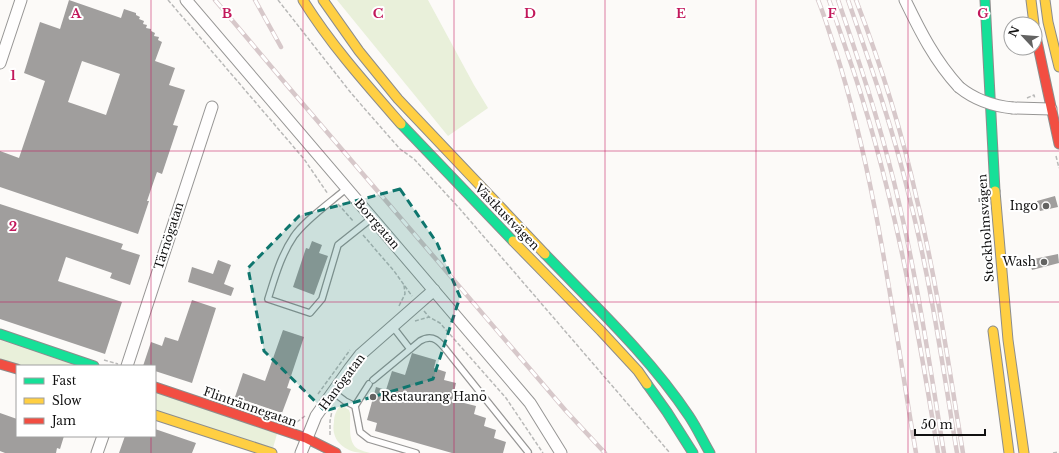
<svg xmlns="http://www.w3.org/2000/svg" width="1059" height="453" font-family="'Libre Baskerville',serif">
  <style>
    .green { fill: #e9f0da }
    .building { fill: #a09e9d; fill-rule: evenodd }
    .lines { fill: none; stroke-linecap: round; stroke-linejoin: round }
    .lane-casing { stroke: #979695; stroke-width: 8 }
    .street-casing { stroke: #979695; stroke-width: 13 }
    .fast-casing { stroke: #8d8d8c; stroke-width: 11 }
    .slow-casing { stroke: #8d8d8c; stroke-width: 11 }
    .jam-casing { stroke: #8d8d8c; stroke-width: 11 }
    .path { stroke: #b9b9b8; stroke-width: 1.5; stroke-dasharray: 4 2; stroke-linecap: butt }
    .lane { stroke: #fffefe; stroke-width: 5.5 }
    .street { stroke: #fffefe; stroke-width: 11 }
    .fast { stroke: #16e098; stroke-width: 9 }
    .slow { stroke: #ffcf43; stroke-width: 9 }
    .jam { stroke: #f24e42; stroke-width: 9 }
    .rail-casing { stroke: #d7c8ca; stroke-width: 4.5 }
    .rail { stroke: #fff; stroke-width: 3; stroke-dasharray: 9; stroke-linecap: butt }
    .street-bridge-casing { stroke: #979695; stroke-width: 13; stroke-linecap: butt }
    .street-bridge { stroke: #fffefe; stroke-width: 11 }
    .marked { fill: #0f766e; fill-opacity: 0.2; stroke: #0f766e; stroke-width: 3; stroke-dasharray: 8 5; stroke-linejoin: round }
    .grid { fill: none; stroke: #c2185b; stroke-width: 1; stroke-opacity: 0.55 }
    .poi-dot { fill: #636362; stroke: #fff; stroke-width: 1.5 }
    .labels { text-anchor: middle; stroke-width: 4; stroke-linejoin: round; paint-order: stroke }
    .poi-label { font-size: 12px; fill: #111; stroke: #fff; text-anchor: end }
    .street-label { font-size: 12px; fill: #111; stroke: #fff }
    .grid-label { font-size: 13px; text-anchor: middle; font-weight: bold; fill: #c2185b; stroke: #fff; stroke-width: 4; stroke-linejoin: round; paint-order: stroke }
  </style>
  <rect width="100%" height="100%" fill="#fcfaf8"/>
  <!-- green -->
  <g class="green">
    <path d="M 337,0 L 428,0 L 474,85 L 488,108 L 448,136 Z"/>
    <path d="M 0,340 L 77,366 L 21,366 L 0,359 Z"/>
    <path d="M 155,392 L 277,434 L 273,448 L 155,410 Z"/>
    <path d="M 341,405 L 349,410 L 350,413 C 351,424 347,442 358,449 C 362,451 367,452 370,453 C 365,453 359,453 355,452 C 340,448 331,437 334,422 C 334,416 336,410 341,405 Z"/>
  </g>
  <!-- building -->
  <g class="building">
    <path d="M 69,0 L 121,18 L 124,9 L 136,13 L 136,15 L 140,17 L 139,19 L 144,21 L 143,24 L 147,25 L 146,28 L 151,29 L 151,31 L 155,33 L 154,36 L 159,37 L 158,40 L 162,42 L 155,61 L 175,68 L 169,85 L 185,90 L 173,125 L 178,126 L 162,174 L 157,172 L 147,201 L 149,201 L 138,234 L 0,187 L 0,151 L 19,158 L 45,81 L 24,73 L 40,22 L 60,29 ZM 82,61 L 120,74 L 106,115 L 68,102 Z"/>
    <path d="M 1055,196 L 1058,207 L 1040,211 L 1037,201 Z"/>
    <path d="M 0,204 L 123,244 L 121,249 L 140,255 L 130,285 L 110,278 L 112,273 L 66,257 L 58,281 L 122,302 L 105,354 L 0,319 Z"/>
    <path d="M 312,241 L 322,245 L 319,253 L 328,256 L 314,295 L 293,287 L 306,248 L 309,249 Z"/>
    <path d="M 1058,254 L 1059,263 L 1032,270 L 1029,260 Z"/>
    <path d="M 218,260 L 231,265 L 224,284 L 234,288 L 231,296 L 188,282 L 192,267 L 213,274 Z"/>
    <path d="M 192,300 L 216,308 L 192,383 L 155,371 L 155,366 L 143,366 L 151,342 L 162,346 L 165,337 L 178,341 Z"/>
    <path d="M 283,330 L 304,337 L 287,388 L 291,389 L 282,413 L 235,397 L 243,373 L 265,381 Z"/>
    <path d="M 412,353 L 436,360 L 434,368 L 446,372 L 444,380 L 456,383 L 454,392 L 466,395 L 464,403 L 476,406 L 474,414 L 486,418 L 484,426 L 496,430 L 494,438 L 506,442 L 503,453 L 452,453 L 375,431 L 377,423 L 367,420 L 376,387 L 386,390 L 392,371 L 405,375 Z"/>
    <path d="M 0,413 L 17,419 L 17,436 L 64,436 L 60,449 L 57,448 L 56,453 L 5,453 L 0,451 Z"/>
    <path d="M 155,429 L 196,443 L 192,453 L 119,453 L 125,436 L 155,436 Z"/>
  </g>
  <g class="lines">
    <!-- lane casing -->
    <g class="lane-casing">
      <g id="lane">
        <path d="M 347,188 C 331,202 306,219 294,236 C 281,255 275,277 268,299 L 310,313 L 322,299 L 338,245 L 372,218"/>
        <path d="M 393,327 L 410,349"/>
        <path d="M 373,380 L 420,341 C 435,332 442,345 451,356 L 528,452"/>
        <path d="M 333,392 L 345,401 L 355,406 L 360,432 L 369,439 L 416,453"/>
        <path d="M 355,406 L 369,384"/>
      </g>
    </g>
    <!-- street casing -->
    <g class="street-casing">
      <g id="street">
        <path d="M 186,0 L 530,403 L 561,453"/>
        <path d="M 905,0 C 920,31 935,61 959,87"/>
        <path d="M 0,63 L 21,0"/>
        <path d="M 1013,108 L 1051,109"/>
        <path d="M 127,366 L 212,107"/>
        <path d="M 97,453 L 103,436"/>
        <path d="M 301,453 L 316,416 L 350,368 L 360,355 L 434,290"/>
      </g>
    </g>
    <!-- fast casing -->
    <g class="fast-casing">
      <g id="fast">
        <path d="M 985,0 L 995,191"/>
        <path d="M 401,124 L 513,241"/>
        <path d="M 545,254 C 594,305 649,356 689,416 C 697,428 703,441 710,453"/>
        <path d="M 0,334 L 94,366"/>
        <path d="M 647,384 L 667,412 L 693,453"/>
      </g>
    </g>
    <!-- slow casing -->
    <g class="slow-casing">
      <g id="slow">
        <path d="M 303,0 C 331,45 366,84 401,124"/>
        <path d="M 323,0 L 359,51 L 398,99 L 545,254"/>
        <path d="M 1031,0 L 1034,24"/>
        <path d="M 1045,0 L 1048,22 L 1059,67"/>
        <path d="M 995,191 L 1008,340 L 1024,453"/>
        <path d="M 513,241 L 601,331 L 638,371 L 647,384"/>
        <path d="M 993,331 L 1009,453"/>
        <path d="M 155,415 L 272,453"/>
      </g>
    </g>
    <!-- jam casing -->
    <g class="jam-casing">
      <g id="jam">
        <path d="M 1035,32 L 1059,144"/>
        <path d="M 0,364 L 17,369"/>
        <path d="M 155,387 L 306,438 L 336,453"/>
      </g>
    </g>
    <!-- path -->
    <g class="path">
      <path d="M 168,0 L 304,159 L 328,194"/>
      <path d="M 278,0 L 351,93 L 392,140 L 400,149 L 414,159 L 460,209 L 670,453"/>
      <path d="M 1027,98 L 1034,95 L 1035,99"/>
      <path d="M 1056,156 L 1059,168"/>
      <path d="M 338,204 L 354,222"/>
      <path d="M 363,235 L 394,271 L 412,296"/>
      <path d="M 399,306 L 405,294 L 404,285"/>
      <path d="M 424,311 L 429,317"/>
      <path d="M 415,321 L 429,317 L 440,323 L 506,398 L 543,453"/>
      <path d="M 104,360 L 118,364"/>
      <path d="M 318,394 L 350,350"/>
      <path d="M 297,422 L 305,416"/>
      <path d="M 330,435 L 330,421 L 332,411"/>
      <path d="M 1053,453 L 1059,452"/>
    </g>
    <!-- lane -->
    <use href="#lane" class="lane"/>
    <!-- street -->
    <use href="#street" class="street"/>
    <!-- fast -->
    <use href="#fast" class="fast"/>
    <!-- slow -->
    <use href="#slow" class="slow"/>
    <!-- jam -->
    <use href="#jam" class="jam"/>
    <!-- rail casing -->
    <g class="rail-casing">
      <g id="rail">
        <path d="M 215,0 L 291,90 L 566,411 L 605,453"/>
        <path d="M 255,0 L 281,47"/>
        <path d="M 818,0 C 825,17 830,35 836,52 C 877,182 893,319 916,453"/>
        <path d="M 829,0 C 835,16 840,32 846,49 C 892,180 916,316 938,453"/>
        <path d="M 838,0 C 856,52 874,105 888,159 C 914,255 928,355 944,453"/>
        <path d="M 848,0 C 871,66 894,132 910,200 C 931,283 943,368 957,453"/>
        <path d="M 856,0 C 881,65 902,132 917,200 C 937,283 949,368 963,453"/>
      </g>
    </g>
    <!-- rail -->
    <use href="#rail" class="rail"/>
    <!-- street-bridge casing -->
    <g class="street-bridge-casing">
      <path id="street-bridge" d="M 959,87 C 975,100 992,106 1013,108"/>
    </g>
    <!-- street-bridge -->
    <use href="#street-bridge" class="street-bridge"/>
  </g>
  <!-- marked area -->
  <path class="marked" d="M 400,189 L 437,243 L 460,297 L 433,379 L 325,411 L 264,351 L 248,268 L 299,216 Z"/>
  <!-- grid -->
  <path class="grid" d="M 151,0 L 151,366M 303,0 L 303,453M 454,0 L 454,453M 605,0 L 605,453M 756,0 L 756,453M 908,0 L 908,453M 0,151 L 1059,151M 0,302 L 1059,302M 151,436 L 151,453"/>
  <!-- markers -->
  <g class="poi-dot">
    <circle cx="1046" cy="206" r="4"/>
    <circle cx="1044" cy="262" r="4"/>
    <circle cx="373" cy="397" r="4"/>
  </g>
  <g class="labels">
    <!-- poi labels -->
    <g class="poi-label">
      <text x="1038" y="210">Ingo</text>
      <text x="1036" y="266">Wash</text>
      <text x="381" y="401" text-anchor="start">Restaurang Hanö</text>
    </g>
    <!-- street labels -->
    <g class="street-label">
      <text transform="translate(507 217) rotate(46)" y="4">Västkustvägen</text>
      <text transform="translate(377 224) rotate(49)" y="4">Borrgatan</text>
      <text transform="translate(986 228) rotate(-94)" y="4">Stockholmsvägen</text>
      <text transform="translate(169 236) rotate(-72)" y="4">Tärnögatan</text>
      <text transform="translate(342 382) rotate(-53)" y="4">Hanögatan</text>
      <text transform="translate(250 407) rotate(19)" y="4">Flintrännegatan</text>
    </g>
  </g>
  <g class="grid-label">
    <text x="76" y="18">A</text>
    <text x="227" y="18">B</text>
    <text x="378" y="18">C</text>
    <text x="530" y="18">D</text>
    <text x="681" y="18">E</text>
    <text x="832" y="18">F</text>
    <text x="983" y="18">G</text>
    <text x="13" y="80">1</text>
    <text x="13" y="231">2</text>
  </g>
  <!-- legend -->
  <rect x="16" y="365" width="140" height="72" fill="#ffffff" stroke="#a0a0a0"/>
  <rect x="24" y="378" width="20" height="6" fill="#16e098" stroke="#a0a0a0"/>
  <text x="52" y="385" font-size="12" fill="#111111">Fast</text>
  <rect x="24" y="398" width="20" height="6" fill="#ffcf43" stroke="#a0a0a0"/>
  <text x="52" y="405" font-size="12" fill="#111111">Slow</text>
  <rect x="24" y="418" width="20" height="6" fill="#f24e42" stroke="#a0a0a0"/>
  <text x="52" y="425" font-size="12" fill="#111111">Jam</text>
  <!-- north arrow -->
  <g transform="translate(1023 36) rotate(296)"><circle r="19" fill="#ffffff" stroke="#a0a0a0"/>
  <path d="M0-3L7 15L0 10L-7 15Z" fill="#636362"/>
  <text y="-6" font-size="11" font-weight="bold" text-anchor="middle" fill="#111111">N</text>
  </g>
  <!-- scale -->
  <path d="M915 429v6h70v-6" fill="none" stroke="#111111" stroke-width="2"/>
  <text x="921" y="429" font-size="12" fill="#111111" stroke="#ffffff" stroke-width="3" paint-order="stroke">50 m</text>
</svg>
